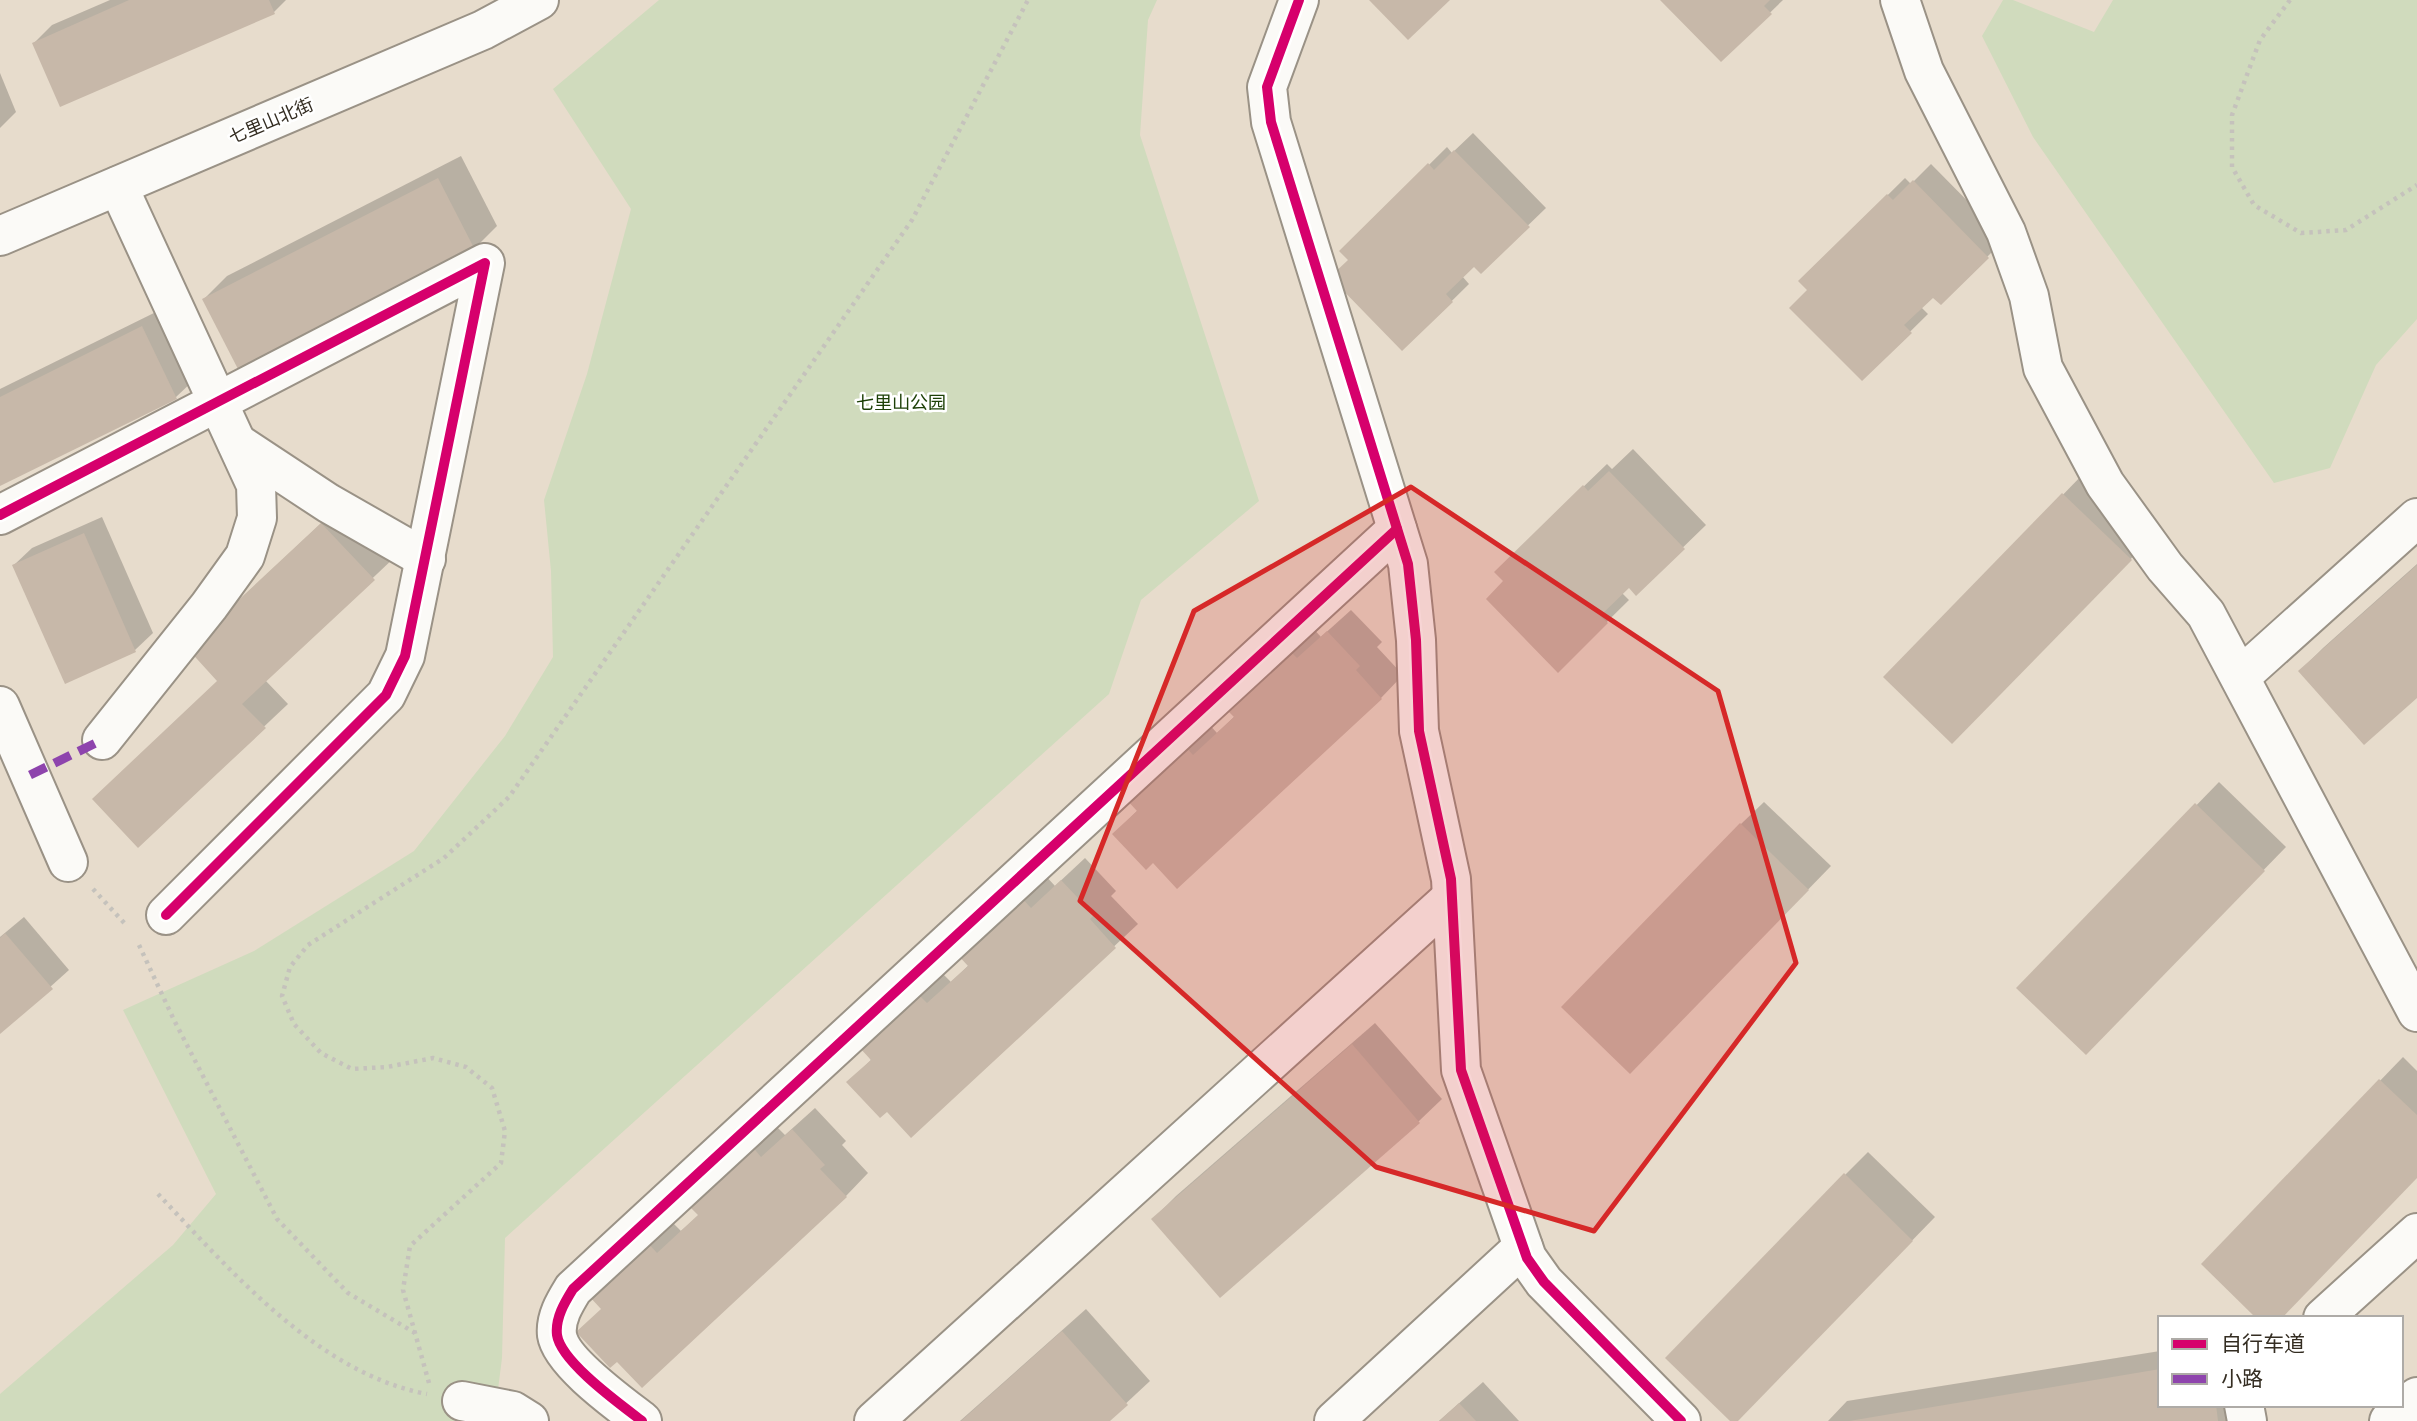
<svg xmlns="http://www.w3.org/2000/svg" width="2417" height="1421" font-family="'Fira Sans','Noto Sans SC',sans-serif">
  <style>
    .green { fill: #d0dbbd }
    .shadow { fill: #0003 }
    .building { fill: #c7b8a9 }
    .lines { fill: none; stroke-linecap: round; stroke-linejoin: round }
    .street-casing { stroke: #9a9286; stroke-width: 42 }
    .secondary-casing { stroke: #9a9286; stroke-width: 42 }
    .path { stroke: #c5c2bc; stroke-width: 4.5; stroke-dasharray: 3.5 5; stroke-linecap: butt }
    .street { stroke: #fbfaf7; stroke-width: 38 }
    .secondary { stroke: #fbfaf7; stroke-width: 38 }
    .quiet { stroke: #8e44ad; stroke-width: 9; stroke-dasharray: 18 9; stroke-linecap: butt }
    .cycleway-casing { stroke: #fff; stroke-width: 15 }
    .cycleway { stroke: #d6006c; stroke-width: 10 }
    .marked { fill: #d62828; fill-opacity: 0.2; stroke: #d62828; stroke-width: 5; stroke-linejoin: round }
    .labels { text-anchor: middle; stroke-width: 5; stroke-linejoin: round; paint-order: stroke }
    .street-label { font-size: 18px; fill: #342d22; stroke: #fff }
    .park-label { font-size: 18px; fill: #1d4007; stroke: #fff }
  </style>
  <rect width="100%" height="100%" fill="#e7dccc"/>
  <!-- green -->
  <g class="green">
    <path d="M 659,0 L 1157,0 L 1148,20 L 1140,135 L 1259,501 L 1141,600 L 1109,694 L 505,1238 L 502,1358 L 494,1421 L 0,1421 L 0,1394 L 173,1245 L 216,1194 L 123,1010 L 254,951 L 414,851 L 505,736 L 553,657 L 551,571 L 544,500 L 587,374 L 631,209 L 553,89 Z"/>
    <path d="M 2003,0 L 2013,0 L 2094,32 L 2113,0 L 2417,0 L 2417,319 L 2376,365 L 2330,468 L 2274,483 L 2033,137 L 1982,36 Z"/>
  </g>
  <!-- shadow -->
  <g class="shadow">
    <path d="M 110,0 L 286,0 L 274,12 L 34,43 L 52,25 Z"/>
    <path d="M 1663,0 L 1783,0 L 1721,60 Z"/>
    <path d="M 0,73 L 16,112 L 0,128 Z"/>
    <path d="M 1473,133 L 1546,208 L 1481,271 L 1474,264 L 1462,276 L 1469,284 L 1403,349 L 1351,259 L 1342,251 L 1447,147 L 1452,153 Z"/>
    <path d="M 461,156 L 497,226 L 474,249 L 204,299 L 227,276 Z"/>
    <path d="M 1931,164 L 2005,239 L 1941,303 L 1933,295 L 1921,307 L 1928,314 L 1862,379 L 1809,290 L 1801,281 L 1905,178 L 1911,184 Z"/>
    <path d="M 160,310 L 194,380 L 176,397 L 0,484 L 0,389 Z"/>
    <path d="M 1633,449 L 1706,525 L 1636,593 L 1629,586 L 1622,593 L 1629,600 L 1558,670 L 1505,581 L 1519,549 L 1607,464 L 1612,469 Z"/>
    <path d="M 2086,471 L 2153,536 L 1975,719 L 1886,677 Z"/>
    <path d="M 345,501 L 396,556 L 265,680 L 288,704 L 138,845 L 219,680 L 212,626 Z"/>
    <path d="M 102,517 L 153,633 L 135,650 L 66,682 L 14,565 L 32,548 Z"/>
    <path d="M 2417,564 L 2417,695 L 2300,671 L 2323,648 Z"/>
    <path d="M 1351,610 L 1382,642 L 1377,647 L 1403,675 L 1381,698 L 1153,861 L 1114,834 L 1138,810 L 1207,722 L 1217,733 L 1235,716 L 1310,625 L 1321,637 Z"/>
    <path d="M 2219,782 L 2286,847 L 2108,1030 L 2019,988 Z"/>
    <path d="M 1764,802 L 1831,866 L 1653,1049 L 1741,824 Z"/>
    <path d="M 1085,858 L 1116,891 L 1111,896 L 1138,924 L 911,1136 L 887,1109 L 849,1082 L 871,1060 L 862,1047 L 941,972 L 951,982 L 969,965 L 1044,874 L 1055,886 Z"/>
    <path d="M 24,917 L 69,970 L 0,1032 L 0,937 Z"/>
    <path d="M 1375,1023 L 1442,1099 L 1419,1121 L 1220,1295 L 1153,1219 L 1176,1196 Z"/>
    <path d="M 2403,1057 L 2417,1071 L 2417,1176 L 2203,1264 Z"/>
    <path d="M 815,1108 L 846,1141 L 842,1145 L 868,1173 L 846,1196 L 592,1296 L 671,1221 L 681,1231 L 699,1215 L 690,1204 L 774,1124 L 785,1135 Z"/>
    <path d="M 1868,1152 L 1935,1217 L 1757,1400 L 1736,1421 L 1733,1421 L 1845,1175 Z"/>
    <path d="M 1086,1309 L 1150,1381 L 1107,1421 L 960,1421 Z"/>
    <path d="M 2160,1351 L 2160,1405 L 2242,1405 L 2244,1421 L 1828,1421 L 1847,1401 Z"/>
    <path d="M 1483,1382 L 1519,1421 L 1439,1421 Z"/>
  </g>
  <!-- building -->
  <g class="building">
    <path d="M 129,0 L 269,0 L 275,14 L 60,107 L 32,43 Z"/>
    <path d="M 1369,0 L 1450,0 L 1408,40 Z"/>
    <path d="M 1660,0 L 1770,0 L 1764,6 L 1772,14 L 1721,62 Z"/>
    <path d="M 1454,150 L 1530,227 L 1481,274 L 1474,267 L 1446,294 L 1453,302 L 1402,351 L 1330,277 L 1348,260 L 1339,251 L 1428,163 L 1434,170 Z"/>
    <path d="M 438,178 L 475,250 L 239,371 L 202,299 Z"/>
    <path d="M 1913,180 L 1989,258 L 1941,305 L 1933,298 L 1904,325 L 1912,333 L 1862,381 L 1789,308 L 1807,290 L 1798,281 L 1887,194 L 1893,200 Z"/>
    <path d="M 142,326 L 177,399 L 0,486 L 0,397 Z"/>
    <path d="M 1609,471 L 1685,549 L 1636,596 L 1629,588 L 1600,616 L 1608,623 L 1558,673 L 1486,599 L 1503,581 L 1494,572 L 1583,485 L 1588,491 Z"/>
    <path d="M 2062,493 L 2132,560 L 1952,744 L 1883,677 Z"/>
    <path d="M 321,523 L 375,580 L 242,704 L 266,728 L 138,848 L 92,799 L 217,681 L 187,648 Z"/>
    <path d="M 84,533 L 136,652 L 65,684 L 12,565 Z"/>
    <path d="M 2417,565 L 2417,698 L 2364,745 L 2298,671 Z"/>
    <path d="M 1327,631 L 1360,666 L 1356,670 L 1382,699 L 1177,889 L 1153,863 L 1146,870 L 1112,834 L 1137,811 L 1125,798 L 1183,744 L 1193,755 L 1234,717 L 1223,706 L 1286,647 L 1297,658 Z"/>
    <path d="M 2195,803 L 2265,871 L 2086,1055 L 2016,988 Z"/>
    <path d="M 1740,823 L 1809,890 L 1630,1074 L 1561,1007 Z"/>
    <path d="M 1061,880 L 1094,915 L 1090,919 L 1116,948 L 911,1138 L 887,1112 L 880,1118 L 846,1082 L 871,1060 L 859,1047 L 917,993 L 927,1003 L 968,966 L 957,954 L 1020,896 L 1031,908 Z"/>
    <path d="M 5,933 L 53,989 L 0,1034 L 0,938 Z"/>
    <path d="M 1352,1044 L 1420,1123 L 1220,1298 L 1151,1219 Z"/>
    <path d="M 2379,1079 L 2417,1115 L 2417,1178 L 2282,1318 L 2256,1318 L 2201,1264 Z"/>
    <path d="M 792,1129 L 825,1165 L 820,1169 L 847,1197 L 642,1388 L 617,1362 L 610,1368 L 576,1332 L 601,1309 L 589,1296 L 647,1242 L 657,1253 L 698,1215 L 687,1204 L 751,1145 L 761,1157 Z"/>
    <path d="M 1844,1173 L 1913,1241 L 1738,1421 L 1730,1421 L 1665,1358 Z"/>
    <path d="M 1062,1331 L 1128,1405 L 1110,1421 L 961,1421 Z"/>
    <path d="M 2160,1369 L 2160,1405 L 2216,1405 L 2218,1421 L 1849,1421 Z"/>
    <path d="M 1459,1403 L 1476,1421 L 1439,1421 Z"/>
  </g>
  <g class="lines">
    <!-- street casing -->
    <g class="street-casing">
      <g id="street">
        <path d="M 1299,0 L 1267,87 L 1271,122 L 1408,564 L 1416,640 L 1419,731 L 1451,879 L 1461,1070 L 1527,1258 L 1544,1282 L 1681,1421"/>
        <path d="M 1900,0 L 1924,71 L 2006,232 L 2029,296 L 2043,368 L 2105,484 L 2165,567 L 2206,614 L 2417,1012"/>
        <path d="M 237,443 L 328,503 L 426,559"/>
        <path d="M 0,515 L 485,263 L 405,656 L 386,695 L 166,915"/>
        <path d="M 2240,677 L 2417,518"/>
        <path d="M 0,706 L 68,862"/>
        <path d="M 102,740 L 209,606 L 245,556 L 257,518 L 256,485 L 118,186"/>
        <path d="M 2323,1318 L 2417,1233"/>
        <path d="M 2244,1405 L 2247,1421"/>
        <path d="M 642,1421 C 620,1404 561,1362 557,1335 C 555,1318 565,1302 573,1289 L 1397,529"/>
        <path d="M 874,1421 L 1451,898"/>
        <path d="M 1334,1421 L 1523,1247"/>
        <path d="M 2389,1421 L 2417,1397"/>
      </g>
    </g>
    <!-- secondary casing -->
    <g class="secondary-casing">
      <g id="secondary">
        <path d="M 0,236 L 483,30 L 539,0"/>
        <path d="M 462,1401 L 513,1411 L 529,1421"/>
      </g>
    </g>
    <!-- path -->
    <g class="path">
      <path d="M 2290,0 L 2260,40 L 2232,115 L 2232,167 L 2254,205 L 2301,233 L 2346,230 L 2417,185"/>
      <path d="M 93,889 L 127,926"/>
      <path d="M 139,945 L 174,1020 L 277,1219 L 348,1293 L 415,1333"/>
      <path d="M 158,1194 C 231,1271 319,1374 427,1394"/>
      <path d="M 429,1383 L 403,1290 L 410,1246 L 501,1163 L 505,1131 L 492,1088 L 466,1067 L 433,1058 L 387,1067 L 352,1069 L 321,1053 L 294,1024 L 282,996 L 290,967 L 308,945 L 444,858 L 509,797 L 912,220 L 1028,0"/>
    </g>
    <!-- street -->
    <use href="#street" class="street"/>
    <!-- secondary -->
    <use href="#secondary" class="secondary"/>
    <!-- quiet -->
    <path class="quiet" d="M 30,775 L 102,740"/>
    <!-- cycleway casing -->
    <g class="cycleway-casing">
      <g id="cycleway">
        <path d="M 1299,0 L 1267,87 L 1271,122 L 1408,564 L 1416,640 L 1419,731 L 1451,879 L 1461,1070 L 1527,1258 L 1544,1282 L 1681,1421"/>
        <path d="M 0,515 L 485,263 L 405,656 L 386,695 L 166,915"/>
        <path d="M 642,1421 C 620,1404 561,1362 557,1335 C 555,1318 565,1302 573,1289 L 1397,529"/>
      </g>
    </g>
    <!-- cycleway -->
    <use href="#cycleway" class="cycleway"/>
  </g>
  <!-- marked area -->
  <path class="marked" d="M 1411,487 L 1718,691 L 1796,963 L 1594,1231 L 1376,1167 L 1080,901 L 1194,611 Z"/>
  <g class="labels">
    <!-- street labels -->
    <g class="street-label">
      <text transform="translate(271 121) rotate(-23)" y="6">七里山北街</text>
    </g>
    <!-- park labels -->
    <g class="park-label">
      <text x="901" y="409">七里山公园</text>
    </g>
  </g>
  <!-- legend -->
  <rect x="2158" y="1316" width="245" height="91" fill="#ffffff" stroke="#aeaba7" stroke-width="2"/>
  <rect x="2172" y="1339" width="35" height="10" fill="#d6006c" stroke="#aeaba7" stroke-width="2"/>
  <text x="2221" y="1351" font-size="21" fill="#342d22">自行车道</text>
  <rect x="2172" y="1374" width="35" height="10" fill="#8e44ad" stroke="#aeaba7" stroke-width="2"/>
  <text x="2221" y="1386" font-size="21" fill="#342d22">小路</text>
</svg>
